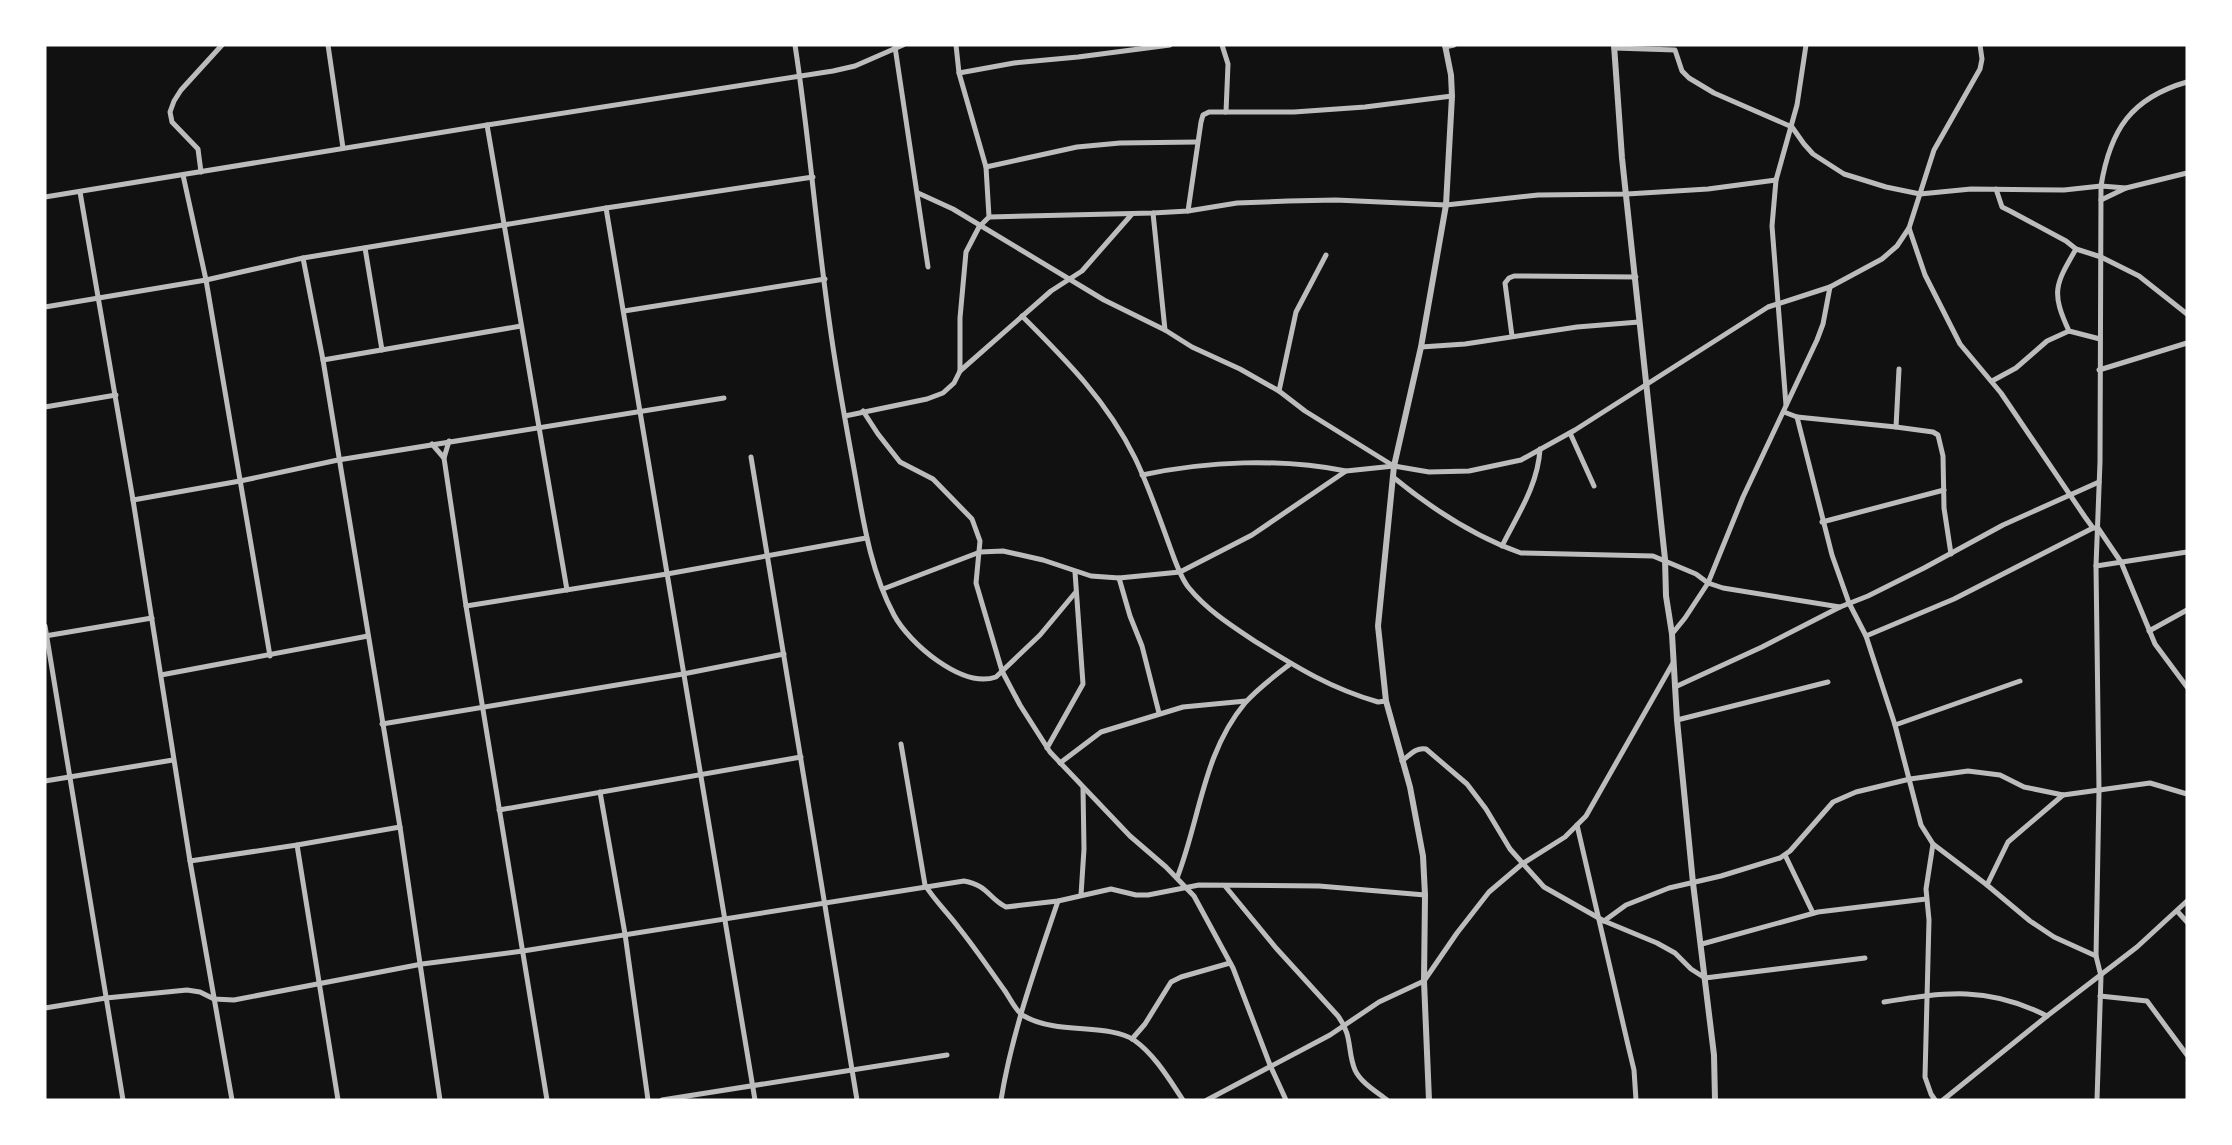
<svg xmlns="http://www.w3.org/2000/svg" width="2232" height="1145" font-family="'Source Sans 3',sans-serif">
  <style>
    .lines { fill: none; stroke-linecap: round; stroke-linejoin: round }
    .minor { stroke: #bcbcbc; stroke-width: 5 }
    .tertiary { stroke: #bcbcbc; stroke-width: 6 }
  </style>
  <rect width="100%" height="100%" fill="#111"/>
  <g class="lines">
    <!-- minor -->
    <g class="minor">
      <path d="M 328,45 L 343,148"/>
      <path d="M 795,45 C 811,149 818,255 835,360 C 840,392 846,425 852,458 C 862,511 868,566 894,615 C 909,643 962,689 996,677 L 1040,635 L 1075,593"/>
      <path d="M 1222,45 L 1228,64 L 1226,112"/>
      <path d="M 895,47 L 928,267"/>
      <path d="M 1445,47 L 1454,45"/>
      <path d="M 1614,48 L 1675,50 L 1682,71 L 1689,78 L 1714,93 L 1792,127 L 1804,144 L 1813,154 L 1844,174 L 1886,187 L 1920,194 L 1971,189 L 2064,190 L 2101,186 L 2126,188 L 2187,173"/>
      <path d="M 959,73 L 1014,63 L 1078,57 L 1170,45"/>
      <path d="M 487,125 L 567,590"/>
      <path d="M 986,167 L 1077,147 L 1120,143 L 1197,142"/>
      <path d="M 201,172 L 198,149 L 172,122 L 170,112 L 174,101 L 181,90 L 222,45"/>
      <path d="M 183,175 L 206,280 L 270,656"/>
      <path d="M 1996,189 L 2002,207 L 2010,211 L 2066,241 L 2076,249 L 2101,257 L 2139,276 L 2187,314"/>
      <path d="M 80,192 L 133,500 L 190,861 L 232,1100"/>
      <path d="M 918,193 L 953,209 L 1104,300 L 1165,330 L 1192,347 L 1240,369 L 1279,391 L 1305,411 L 1392,465"/>
      <path d="M 45,197 L 487,125 L 833,71 L 855,66 L 903,45"/>
      <path d="M 2101,200 L 2126,188"/>
      <path d="M 606,208 L 755,1100"/>
      <path d="M 1188,211 L 1201,122 L 1203,115 L 1209,112 L 1294,112 L 1365,107 L 1452,96"/>
      <path d="M 1153,213 L 1165,330"/>
      <path d="M 989,217 L 1153,213 L 1188,211 L 1237,203 L 1288,201 L 1336,200 L 1446,205 L 1538,195 L 1627,194 L 1708,189 L 1776,180"/>
      <path d="M 1909,228 L 1925,275 L 1960,344 L 2001,393 L 2085,517 L 2093,528 L 2098,528 L 2121,562 L 2155,644 L 2187,687"/>
      <path d="M 365,248 L 382,350"/>
      <path d="M 2076,249 C 2055,285 2051,292 2069,331 L 2100,339"/>
      <path d="M 303,258 L 323,360 L 400,827 L 440,1100"/>
      <path d="M 45,307 L 206,280 L 303,258 L 606,208 L 813,177"/>
      <path d="M 624,311 L 825,279"/>
      <path d="M 1022,316 C 1067,361 1107,401 1135,458 C 1149,487 1159,517 1170,547 C 1175,560 1180,577 1189,588 C 1208,611 1232,626 1256,642 C 1298,668 1330,688 1378,702 L 1386,701"/>
      <path d="M 1512,336 L 1505,283 L 1509,278 L 1514,276 L 1636,277"/>
      <path d="M 1421,347 L 1465,344 L 1577,327 L 1639,322"/>
      <path d="M 323,360 L 521,326"/>
      <path d="M 2099,370 L 2187,343"/>
      <path d="M 960,371 L 1051,291 L 1082,271 L 1132,214"/>
      <path d="M 1992,381 L 2016,368 L 2047,341 L 2069,331"/>
      <path d="M 1279,391 L 1296,312 L 1326,255"/>
      <path d="M 1786,405 L 1772,226 L 1776,180 L 1797,105 L 1806,45"/>
      <path d="M 45,407 L 116,395"/>
      <path d="M 863,411 L 878,434 L 900,462 L 933,479 L 972,519 L 980,541 L 976,583 L 1002,671 L 1020,705 L 1050,752 L 1130,836 L 1166,867 L 1194,896 L 1233,968 L 1270,1065 L 1286,1100"/>
      <path d="M 1784,412 L 1797,417 L 1896,427 L 1933,432 L 1938,435 L 1943,456 L 1944,508 L 1951,554"/>
      <path d="M 845,416 L 927,399 L 943,393 L 954,383 L 960,371 L 960,318 L 966,252 L 979,227 L 989,217 L 986,167 L 959,73 L 956,45"/>
      <path d="M 1797,417 L 1832,555 L 1849,603 L 1866,636 L 1895,725 L 1921,825 L 1933,844 L 1987,885 L 2030,921 L 2054,937 L 2096,956"/>
      <path d="M 1896,427 L 1899,369"/>
      <path d="M 1570,433 L 1594,486"/>
      <path d="M 449,441 L 444,458 L 466,606 L 547,1100"/>
      <path d="M 432,444 L 444,458"/>
      <path d="M 751,457 L 857,1100"/>
      <path d="M 1142,475 C 1208,461 1280,458 1346,471"/>
      <path d="M 1393,477 C 1432,509 1473,536 1521,553 L 1653,556 L 1696,574 L 1708,583 L 1723,588 L 1840,607 L 1868,596 L 1924,568 L 2003,525 L 2099,482"/>
      <path d="M 133,500 L 240,481 L 338,460 L 724,398"/>
      <path d="M 1822,522 L 1944,490"/>
      <path d="M 1502,546 C 1518,514 1538,485 1540,449"/>
      <path d="M 2096,566 L 2187,552"/>
      <path d="M 1119,578 L 1130,616 L 1142,646 L 1159,713"/>
      <path d="M 883,589 L 980,552 L 1003,551 L 1043,560 L 1091,576 L 1119,578 L 1180,572 L 1252,535 L 1346,471 L 1394,466 L 1429,472 L 1469,471 L 1521,460 L 1575,430 L 1768,307 L 1830,287 L 1882,259 L 1897,246 L 1909,228 L 1934,150 L 1980,69 L 1982,59 L 1980,45"/>
      <path d="M 466,606 L 667,574 L 866,538"/>
      <path d="M 45,626 L 123,1100"/>
      <path d="M 2149,631 L 2187,610"/>
      <path d="M 1672,634 L 1685,618 L 1708,583 L 1743,497 L 1817,340 L 1823,324 L 1830,287"/>
      <path d="M 45,636 L 152,618"/>
      <path d="M 1866,636 L 1954,599 L 2093,528"/>
      <path d="M 161,675 L 368,636"/>
      <path d="M 1675,687 L 1762,647 L 1840,607"/>
      <path d="M 1677,720 L 1828,682"/>
      <path d="M 382,724 L 683,674 L 784,654"/>
      <path d="M 1895,725 L 2020,681"/>
      <path d="M 901,744 L 925,885 C 935,901 948,913 959,928 C 975,948 990,970 1005,991 C 1010,998 1016,1012 1024,1016 C 1057,1035 1108,1023 1134,1040 C 1155,1055 1169,1079 1183,1100"/>
      <path d="M 1047,748 L 1083,684 L 1075,572"/>
      <path d="M 1402,761 C 1410,755 1416,747 1426,749 L 1467,784 L 1486,809 L 1510,849 L 1544,887 L 1604,921 L 1657,943 L 1675,953 L 1691,969 L 1705,978 L 1865,958"/>
      <path d="M 1060,763 L 1101,732 L 1183,707 L 1246,701"/>
      <path d="M 45,781 L 173,760"/>
      <path d="M 600,792 L 625,934 L 648,1100"/>
      <path d="M 499,810 L 801,757"/>
      <path d="M 1577,825 L 1628,1045 L 1634,1070 L 1636,1100"/>
      <path d="M 1933,844 L 1926,889 L 1929,920 L 1925,1077 L 1931,1094 L 1935,1100"/>
      <path d="M 297,845 L 338,1100"/>
      <path d="M 1785,855 L 1813,913"/>
      <path d="M 190,861 L 297,845 L 400,827"/>
      <path d="M 1177,878 C 1200,819 1203,753 1245,703 C 1258,688 1275,676 1290,664"/>
      <path d="M 1987,885 L 2008,842 L 2063,795"/>
      <path d="M 1225,886 L 1276,948 L 1338,1016 C 1353,1036 1347,1051 1355,1070 C 1361,1083 1377,1092 1387,1100"/>
      <path d="M 1081,895 L 1084,849 L 1083,788"/>
      <path d="M 2177,911 L 2187,922"/>
      <path d="M 1604,921 L 1626,905 L 1669,888 L 1721,876 L 1780,858 L 1790,851 L 1833,802 L 1856,792 L 1910,779 L 1968,771 L 2000,775 L 2024,787 L 2063,795 L 2150,783 L 2187,794"/>
      <path d="M 1702,944 L 1818,912 L 1926,899"/>
      <path d="M 2100,996 L 2147,1001 L 2187,1055"/>
      <path d="M 1884,1002 C 1946,992 1988,986 2047,1016"/>
      <path d="M 45,1008 L 106,998 L 187,990 L 200,992 L 214,999 L 234,1000 L 422,964 L 523,951 L 964,881 C 988,885 989,899 1006,907 L 1058,901 L 1111,889 L 1136,895 L 1148,895 L 1199,885 L 1319,886 L 1425,895"/>
      <path d="M 1132,1039 L 1145,1024 L 1171,982 L 1181,977 L 1230,963"/>
      <path d="M 662,1100 L 947,1055"/>
      <path d="M 1001,1100 C 1012,1032 1036,966 1058,901"/>
      <path d="M 1207,1100 L 1330,1035 L 1379,1002 L 1424,981 L 1457,933 L 1489,892 L 1522,864 L 1565,837 L 1586,816 L 1673,663"/>
      <path d="M 1943,1100 L 2047,1016 L 2137,947 L 2187,901"/>
      <path d="M 2097,1100 L 2101,976 L 2096,956 L 2099,791 L 2096,566 L 2100,462 L 2101,186 C 2110,130 2131,98 2187,82"/>
    </g>
    <!-- tertiary -->
    <g class="tertiary">
      <path d="M 1614,45 L 1622,158 L 1665,559 L 1666,596 L 1672,634 L 1677,720 L 1693,883 L 1714,1055 L 1715,1100"/>
      <path d="M 1429,1100 L 1424,981 L 1425,895 L 1423,856 L 1410,787 L 1386,701 L 1378,626 L 1394,466 L 1421,347 L 1446,205 L 1452,96 L 1451,75 L 1445,45"/>
    </g>
  </g>
  <!-- border -->
  <rect width="2232" height="1145" fill="none" stroke="#ffffff" stroke-width="93"/>
</svg>
